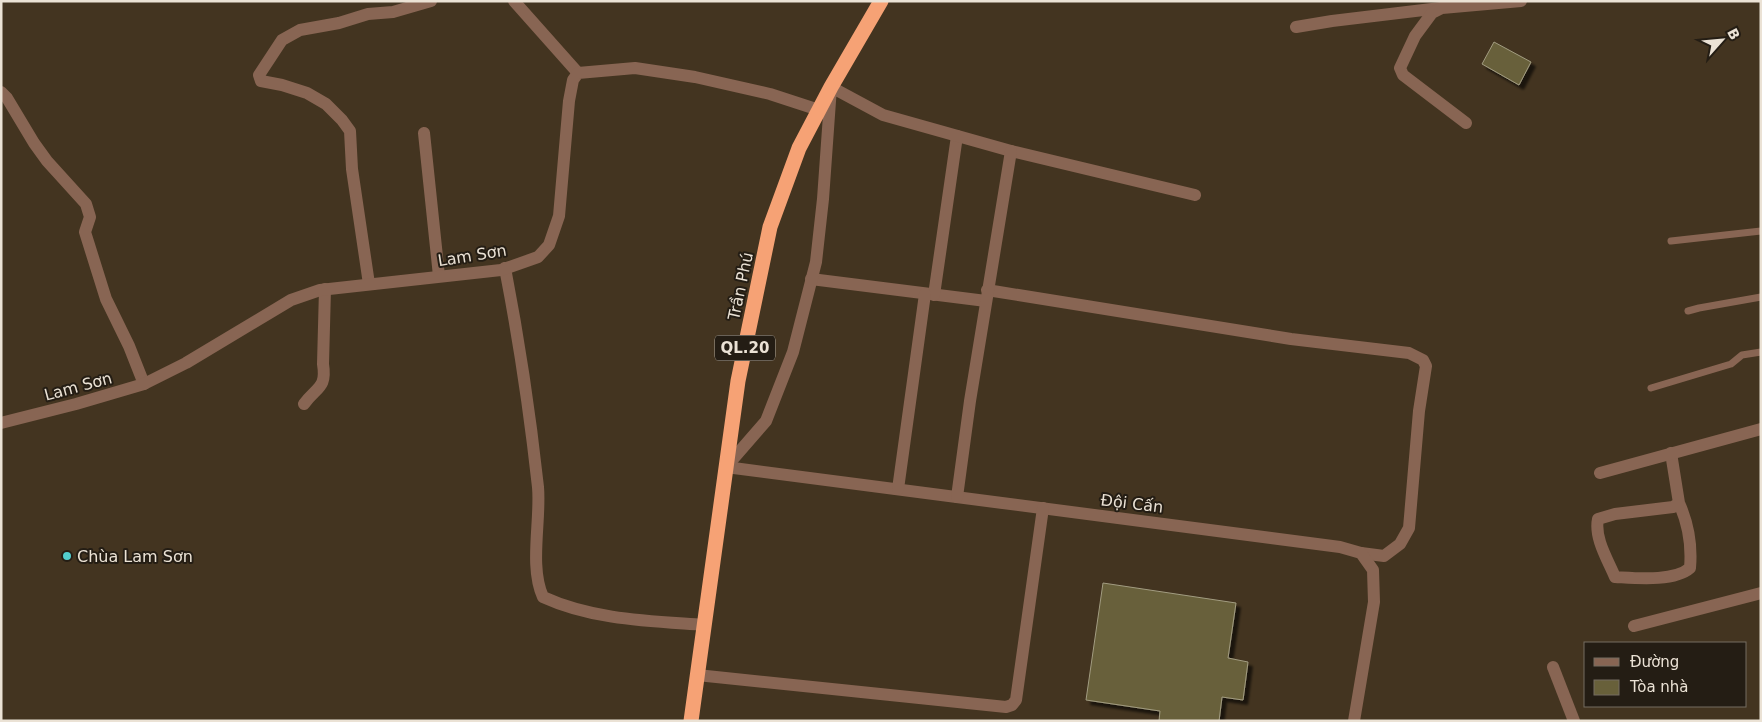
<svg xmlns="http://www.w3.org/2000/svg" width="1762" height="722" font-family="'DejaVu Sans',sans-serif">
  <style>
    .building { fill: #68603a; stroke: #a29c81; filter: url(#shadow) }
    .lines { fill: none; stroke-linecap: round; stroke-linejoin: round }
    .lane { stroke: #886553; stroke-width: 7 }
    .street { stroke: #886553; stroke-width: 12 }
    .highway { stroke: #f6a275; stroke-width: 15 }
    .poi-dot { fill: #52cdcd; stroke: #241d14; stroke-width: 2 }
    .labels { text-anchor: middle; stroke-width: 4; stroke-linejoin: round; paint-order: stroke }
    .shield { fill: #241d14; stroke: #afa79b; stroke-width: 1 }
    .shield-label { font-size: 15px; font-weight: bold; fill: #ebe2d5 }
    .street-label { font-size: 16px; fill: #ebe2d5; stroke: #241d14 }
    .poi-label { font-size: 16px; fill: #ebe2d5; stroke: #241d14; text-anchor: start }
  </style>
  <defs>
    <filter id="shadow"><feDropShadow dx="4.5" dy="4.5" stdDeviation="1" flood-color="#0009"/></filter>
  </defs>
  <rect width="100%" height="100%" fill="#433420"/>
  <!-- building -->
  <g class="building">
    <path d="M 1494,42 L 1531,62 L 1519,85 L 1482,64 Z"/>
    <path d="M 1103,583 L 1236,603 L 1228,658 L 1248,662 L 1243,700 L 1222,697 L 1219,721 L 1159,721 L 1160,711 L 1086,700 Z"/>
  </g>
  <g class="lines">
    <!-- lane -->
    <g class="lane">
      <path d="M 1671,241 L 1761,231"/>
      <path d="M 1688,311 L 1699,308 L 1761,297"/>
      <path d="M 1651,388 L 1731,364 L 1742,355 L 1761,352"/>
    </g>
    <!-- street -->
    <g class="street">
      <path d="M 514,1 L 578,73"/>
      <path d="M 1296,27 L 1332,21 L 1440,8"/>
      <path d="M 1,92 L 7,98 L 34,143 L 47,161 L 86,204 L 90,217 L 85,232 L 106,299 L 129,346 L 144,384"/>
      <path d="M 1466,123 L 1403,75 L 1400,68 L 1415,36 L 1432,13 L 1442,8 L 1521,1"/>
      <path d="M 424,133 L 439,276"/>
      <path d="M 505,268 C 519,340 530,414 538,487 C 541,521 529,566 543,597 C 593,620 650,621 704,625"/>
      <path d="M 811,279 L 986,301"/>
      <path d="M 369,284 L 352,169 L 350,131 L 342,120 L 326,104 L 307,93 L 282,85 L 261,81 L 259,75 L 282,40 L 300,30 L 339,23 L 368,14 L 393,12 L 431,1"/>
      <path d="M 987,290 L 1291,339 L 1409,353 L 1423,360 L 1426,366 L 1419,411 L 1409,528 L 1400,544 L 1384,556 L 1361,553"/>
      <path d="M 934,295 L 957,136"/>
      <path d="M 304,404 C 316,387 327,389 323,364 L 325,289"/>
      <path d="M 1,423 L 76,404 L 144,384 L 186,363 L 291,300 L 320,290 L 501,270 L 538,257 L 549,245 L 559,216 L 569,101 L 573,80 L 578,73 L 635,68 L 695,77 L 770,94 L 819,110"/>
      <path d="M 1671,453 L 1679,503 L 1673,507 L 1615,514 L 1598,519 C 1594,538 1608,560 1615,577 C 1635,578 1674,582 1690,568 C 1692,545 1688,523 1679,503"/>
      <path d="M 726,467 L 1340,547 L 1361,553 L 1373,570 L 1374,602 L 1354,721"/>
      <path d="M 726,467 L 766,421 L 793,352 L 816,262 L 823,199 L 831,87 L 883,115 L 1011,151 L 1195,195"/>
      <path d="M 1600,473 L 1761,429"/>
      <path d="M 898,489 L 925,294"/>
      <path d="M 957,497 L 970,401 L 1011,151"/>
      <path d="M 1634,626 L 1761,593"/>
      <path d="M 1553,667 L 1574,721"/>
      <path d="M 697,675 L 1006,707 L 1012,705 L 1016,700 L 1043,508"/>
    </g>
    <!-- highway -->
    <path class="highway" d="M 691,721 L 738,381 L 770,227 L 799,148 L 831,87 L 881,1"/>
  </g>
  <!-- markers -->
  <circle class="poi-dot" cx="67" cy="556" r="5"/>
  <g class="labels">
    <!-- shield labels -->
    <rect class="shield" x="715" y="335.5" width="60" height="25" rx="4"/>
    <g class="shield-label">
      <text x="745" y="353">QL.20</text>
    </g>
    <!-- street labels -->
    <g class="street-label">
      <text transform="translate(472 255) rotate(-9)" y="6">Lam Sơn</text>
      <text transform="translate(740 286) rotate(-78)" y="6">Trần Phú</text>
      <text transform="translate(78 386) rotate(-15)" y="6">Lam Sơn</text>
      <text transform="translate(1132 503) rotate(7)" y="6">Đội Cấn</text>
    </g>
    <!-- poi labels -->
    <g class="poi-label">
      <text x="77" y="562">Chùa Lam Sơn</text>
    </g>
  </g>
  <!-- border -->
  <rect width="1762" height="722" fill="none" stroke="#ebe2d5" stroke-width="5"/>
  <!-- legend -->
  <rect x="1584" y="642" width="162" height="65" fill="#241d14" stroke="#746c61"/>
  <rect x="1594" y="658" width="25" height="8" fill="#886553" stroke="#746c61"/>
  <text x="1630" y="667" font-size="15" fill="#ebe2d5">Đường</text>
  <rect x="1594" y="680" width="25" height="15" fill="#68603a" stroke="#746c61"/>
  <text x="1630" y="692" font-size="15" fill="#ebe2d5">Tòa nhà</text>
  <!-- north arrow -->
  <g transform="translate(1722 40) rotate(63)" stroke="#241d14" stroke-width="4" paint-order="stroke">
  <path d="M0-4L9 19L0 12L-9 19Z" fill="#ebe2d5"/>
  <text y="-8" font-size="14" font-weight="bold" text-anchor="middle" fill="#ebe2d5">B</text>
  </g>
</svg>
